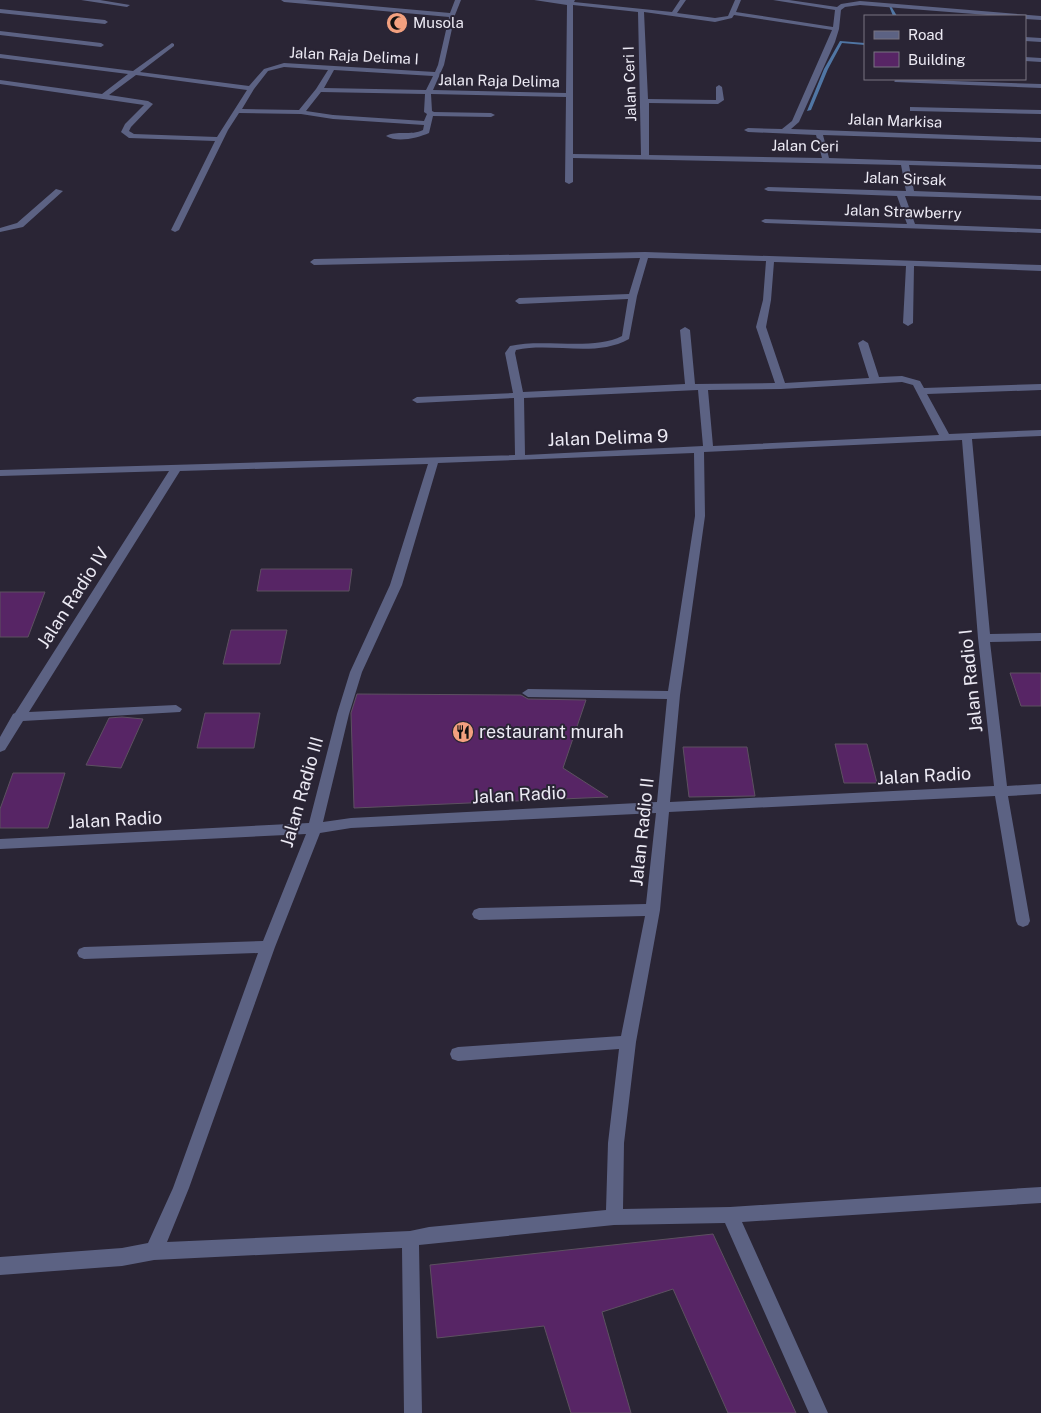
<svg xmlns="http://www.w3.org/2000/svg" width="1041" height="1413" font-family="'Public Sans',sans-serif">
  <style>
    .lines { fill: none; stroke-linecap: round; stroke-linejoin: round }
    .stream { fill: #5076a4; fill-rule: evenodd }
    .building { fill: #572565; stroke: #5d5161 }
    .minor { fill: #5c6283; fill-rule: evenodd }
    .labels { text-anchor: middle; stroke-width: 4; stroke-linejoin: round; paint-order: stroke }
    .far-poi-label { font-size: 15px; fill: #eceaf4; stroke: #2a2535; text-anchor: start }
    .far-street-label { font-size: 15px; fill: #eceaf4; stroke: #2a2535 }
    .street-label { font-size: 18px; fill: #eceaf4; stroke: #2a2535 }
    .poi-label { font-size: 18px; fill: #eceaf4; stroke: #2a2535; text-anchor: start }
  </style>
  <rect width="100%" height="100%" fill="#2a2535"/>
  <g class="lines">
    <!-- stream -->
    <g class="stream">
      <path d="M 889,6 L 891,6 L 897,16 L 893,16 Z"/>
      <path d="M 840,41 L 865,43 L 865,45 L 842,43 L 828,69 L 811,110 L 807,111 L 824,69 Z"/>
    </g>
  </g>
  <!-- building -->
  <g class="building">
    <path d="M 261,569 L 352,569 L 349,591 L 257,591 Z"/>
    <path d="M 0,592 L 45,592 L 28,637 L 0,637 Z"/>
    <path d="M 231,630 L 287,630 L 280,664 L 223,664 Z"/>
    <path d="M 1010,673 L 1041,673 L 1041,706 L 1021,706 Z"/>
    <path d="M 357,694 L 521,695 L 528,699 L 586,700 L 563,768 L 608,797 L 354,808 L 351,713 Z"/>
    <path d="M 205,713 L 260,713 L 254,748 L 197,748 Z"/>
    <path d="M 122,717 L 143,719 L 121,768 L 86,765 L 109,718 Z"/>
    <path d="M 835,744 L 867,744 L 877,783 L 844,783 Z"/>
    <path d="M 683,747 L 747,747 L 755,796 L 689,797 Z"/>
    <path d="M 13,773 L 65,773 L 48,828 L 0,828 L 0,809 Z"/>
    <path d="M 713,1234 L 796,1413 L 728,1413 L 673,1289 L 602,1312 L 631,1413 L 571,1413 L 544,1326 L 437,1338 L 430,1265 Z"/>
  </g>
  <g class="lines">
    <!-- minor -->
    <g class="minor">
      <path d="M 81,0 L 100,0 L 130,5 L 127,7 Z"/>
      <path d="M 281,0 L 305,0 L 450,13 L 455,0 L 461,0 L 455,15 L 444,65 L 433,90 L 566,93 L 567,5 L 534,0 L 575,0 L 574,2 L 672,12 L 680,0 L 686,0 L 677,13 L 715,18 L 728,16 L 735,0 L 741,0 L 736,12 L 833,27 L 835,10 L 773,0 L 789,0 L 837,7 L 841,4 L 860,1 L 1041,16 L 1041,20 L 1025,19 L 1025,16 L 1000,16 L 860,5 L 845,7 L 841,10 L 839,29 L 835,42 L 799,122 L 791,129 L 1041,138 L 1041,142 L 823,135 L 829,158 L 1041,165 L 1041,169 L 909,165 L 914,191 L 1041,196 L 1041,200 L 905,196 L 915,224 L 1041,229 L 1041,233 L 765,223 L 761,221 L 765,219 L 907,224 L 897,196 L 768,191 L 764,189 L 768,187 L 906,191 L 901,165 L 573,158 L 573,182 L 569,184 L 565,182 L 566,97 L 431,94 L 432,111 L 434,112 L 491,113 L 495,115 L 491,117 L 433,116 L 429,133 C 418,138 397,143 386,136 C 396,130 411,136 423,130 L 424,125 L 333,119 L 301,114 L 239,113 L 228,130 L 179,230 L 175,232 L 171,230 L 215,141 L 129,138 L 121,132 L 125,124 L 144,105 L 0,84 L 0,80 L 102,94 L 128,74 L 0,58 L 0,54 L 133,71 L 172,43 L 174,44 L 174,46 L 140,72 L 249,86 L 264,69 L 284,63 L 435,72 L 438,65 L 449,17 L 284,2 ZM 573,5 L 638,12 L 641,155 L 573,154 ZM 644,12 L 715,22 L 732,18 L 734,15 L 832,30 L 792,121 L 782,129 L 748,128 L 744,130 L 748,132 L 816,135 L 822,158 L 649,155 L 649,103 L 718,104 L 724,100 L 722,87 L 719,85 L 716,87 L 716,100 L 648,99 ZM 284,67 L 328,70 L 316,89 L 299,110 L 242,109 L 254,89 L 268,71 ZM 334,70 L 433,76 L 426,90 L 324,88 ZM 136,75 L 247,90 L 217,137 L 134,134 L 129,131 L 131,127 L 153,104 L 148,101 L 109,95 ZM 321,92 L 425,94 L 424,112 L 427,114 L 424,121 L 333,115 L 306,111 Z"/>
      <path d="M 0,9 L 105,20 L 108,22 L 105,24 L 0,13 Z"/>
      <path d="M 0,31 L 101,43 L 104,45 L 101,47 L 0,35 Z"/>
      <path d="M 1025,37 L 1041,38 L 1041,42 L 1025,41 Z"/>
      <path d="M 1025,57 L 1041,58 L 1041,62 L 1025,61 Z"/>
      <path d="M 897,79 L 1041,84 L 1041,88 L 895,82 L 894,81 Z"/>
      <path d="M 910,107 L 1041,110 L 1041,114 L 913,111 L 910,111 Z"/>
      <path d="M 56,189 L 63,191 L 23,227 L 0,232 L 0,228 L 17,223 Z"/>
      <path d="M 645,252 L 1041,265 L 1041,271 L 914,266 L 913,323 L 908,326 L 903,323 L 906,266 L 774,262 L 771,300 L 766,327 L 785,383 L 869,378 L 858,343 L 863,340 L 868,343 L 879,377 L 902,376 L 920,381 L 924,388 L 1041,384 L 1041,390 L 927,394 L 949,434 L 1041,430 L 1041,436 L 972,439 L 990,634 L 1041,633 L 1041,641 L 990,642 L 1007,786 L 1041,784 L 1041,794 L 1008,796 L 1030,921 L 1028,925 L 1023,927 L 1018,925 L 1016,921 L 995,796 L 669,812 L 660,910 L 636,1042 L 624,1143 L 623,1209 L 730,1207 L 1041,1187 L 1041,1203 L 742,1222 L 828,1413 L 809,1413 L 725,1223 L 614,1225 L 419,1245 L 422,1413 L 404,1413 L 402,1248 L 154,1260 L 122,1266 L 0,1275 L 0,1257 L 122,1248 L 148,1243 L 173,1188 L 258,953 L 84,959 L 79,957 L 77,953 L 79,949 L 84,947 L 263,941 L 306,834 L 0,849 L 0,839 L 309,823 L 337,714 L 350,672 L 390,585 L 428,464 L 180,471 L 29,712 L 176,705 L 182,709 L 180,712 L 23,721 L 5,750 L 0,752 L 0,737 L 13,714 L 15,713 L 169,471 L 0,476 L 0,470 L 515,455 L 514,398 L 417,403 L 412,400 L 417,397 L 513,393 L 505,353 L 510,346 C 543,338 593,351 622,336 L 628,299 L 519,304 L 515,301 L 519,298 L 629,294 L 640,258 L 314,265 L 310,262 L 314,259 ZM 648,258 L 766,261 L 763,300 L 756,327 L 775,383 L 695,384 L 690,330 L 685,327 L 680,330 L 685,384 L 523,392 L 515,353 L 516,350 C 553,342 595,358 629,339 L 637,296 ZM 902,382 L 913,385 L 939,435 L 713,446 L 708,390 L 781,389 ZM 698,390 L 703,446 L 525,455 L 524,398 ZM 962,440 L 978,638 L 994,786 L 670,802 L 680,695 L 705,516 L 704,452 ZM 694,453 L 695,516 L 668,691 L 528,689 L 522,693 L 528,697 L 667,699 L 657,802 L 351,818 L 323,822 L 349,714 L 362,672 L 402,585 L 438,463 ZM 656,813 L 646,904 L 479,908 L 474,910 L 472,914 L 474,918 L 479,920 L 645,916 L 621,1036 L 458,1047 L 452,1049 L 450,1054 L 452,1059 L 458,1061 L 619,1049 L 608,1143 L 606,1210 L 429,1227 L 410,1231 L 167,1242 L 189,1188 L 275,947 L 320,833 L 351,828 Z"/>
    </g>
  </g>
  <!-- icons -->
  <defs>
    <g id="mosque-disc" transform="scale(1.125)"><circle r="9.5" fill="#f2a07f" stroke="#2a2535"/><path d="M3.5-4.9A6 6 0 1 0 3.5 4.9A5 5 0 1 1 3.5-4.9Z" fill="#111"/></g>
    <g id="restaurant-disc" transform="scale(1.125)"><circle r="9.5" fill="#f2a07f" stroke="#2a2535"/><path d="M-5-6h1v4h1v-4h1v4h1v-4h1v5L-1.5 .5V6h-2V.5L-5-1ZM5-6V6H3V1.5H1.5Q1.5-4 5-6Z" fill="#111"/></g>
  </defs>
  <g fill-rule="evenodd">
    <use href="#mosque-disc" x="397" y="23"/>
    <use href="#restaurant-disc" x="463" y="732"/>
  </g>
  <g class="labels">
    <!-- far-poi labels -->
    <g class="far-poi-label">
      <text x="413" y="28">Musola</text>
    </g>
    <!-- far-street labels -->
    <g class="far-street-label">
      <text transform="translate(354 56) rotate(3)" y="5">Jalan Raja Delima I</text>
      <text transform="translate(499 81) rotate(1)" y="5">Jalan Raja Delima</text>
      <text transform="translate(630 84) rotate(-92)" y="5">Jalan Ceri I</text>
      <text transform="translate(895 121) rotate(2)" y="5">Jalan Markisa</text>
      <text transform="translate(805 146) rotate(1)" y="5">Jalan Ceri</text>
      <text transform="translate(905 179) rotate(2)" y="5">Jalan Sirsak</text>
      <text transform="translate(903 212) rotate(2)" y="5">Jalan Strawberry</text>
    </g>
    <!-- street labels -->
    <g class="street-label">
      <text transform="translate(608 438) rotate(-2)" y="6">Jalan Delima 9</text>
      <text transform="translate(73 598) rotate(-57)" y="6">Jalan Radio IV</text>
      <text transform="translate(971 681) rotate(-96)" y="6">Jalan Radio I</text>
      <text transform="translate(924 776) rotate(-3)" y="6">Jalan Radio</text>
      <text transform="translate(302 792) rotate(-74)" y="6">Jalan Radio III</text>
      <text transform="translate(519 795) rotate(-3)" y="6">Jalan Radio</text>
      <text transform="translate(115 820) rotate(-3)" y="6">Jalan Radio</text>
      <text transform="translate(642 832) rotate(-84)" y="6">Jalan Radio II</text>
    </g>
    <!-- poi labels -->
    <g class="poi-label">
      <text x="479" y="738">restaurant murah</text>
    </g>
  </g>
  <!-- legend -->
  <rect x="864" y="15" width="162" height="65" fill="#2a2535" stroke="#787481"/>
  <rect x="874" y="31" width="25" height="8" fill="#5c6283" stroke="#787481"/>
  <text x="908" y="40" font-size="15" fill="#eceaf4">Road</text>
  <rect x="874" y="52" width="25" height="15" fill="#572565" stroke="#787481"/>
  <text x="908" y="65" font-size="15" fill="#eceaf4">Building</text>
</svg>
